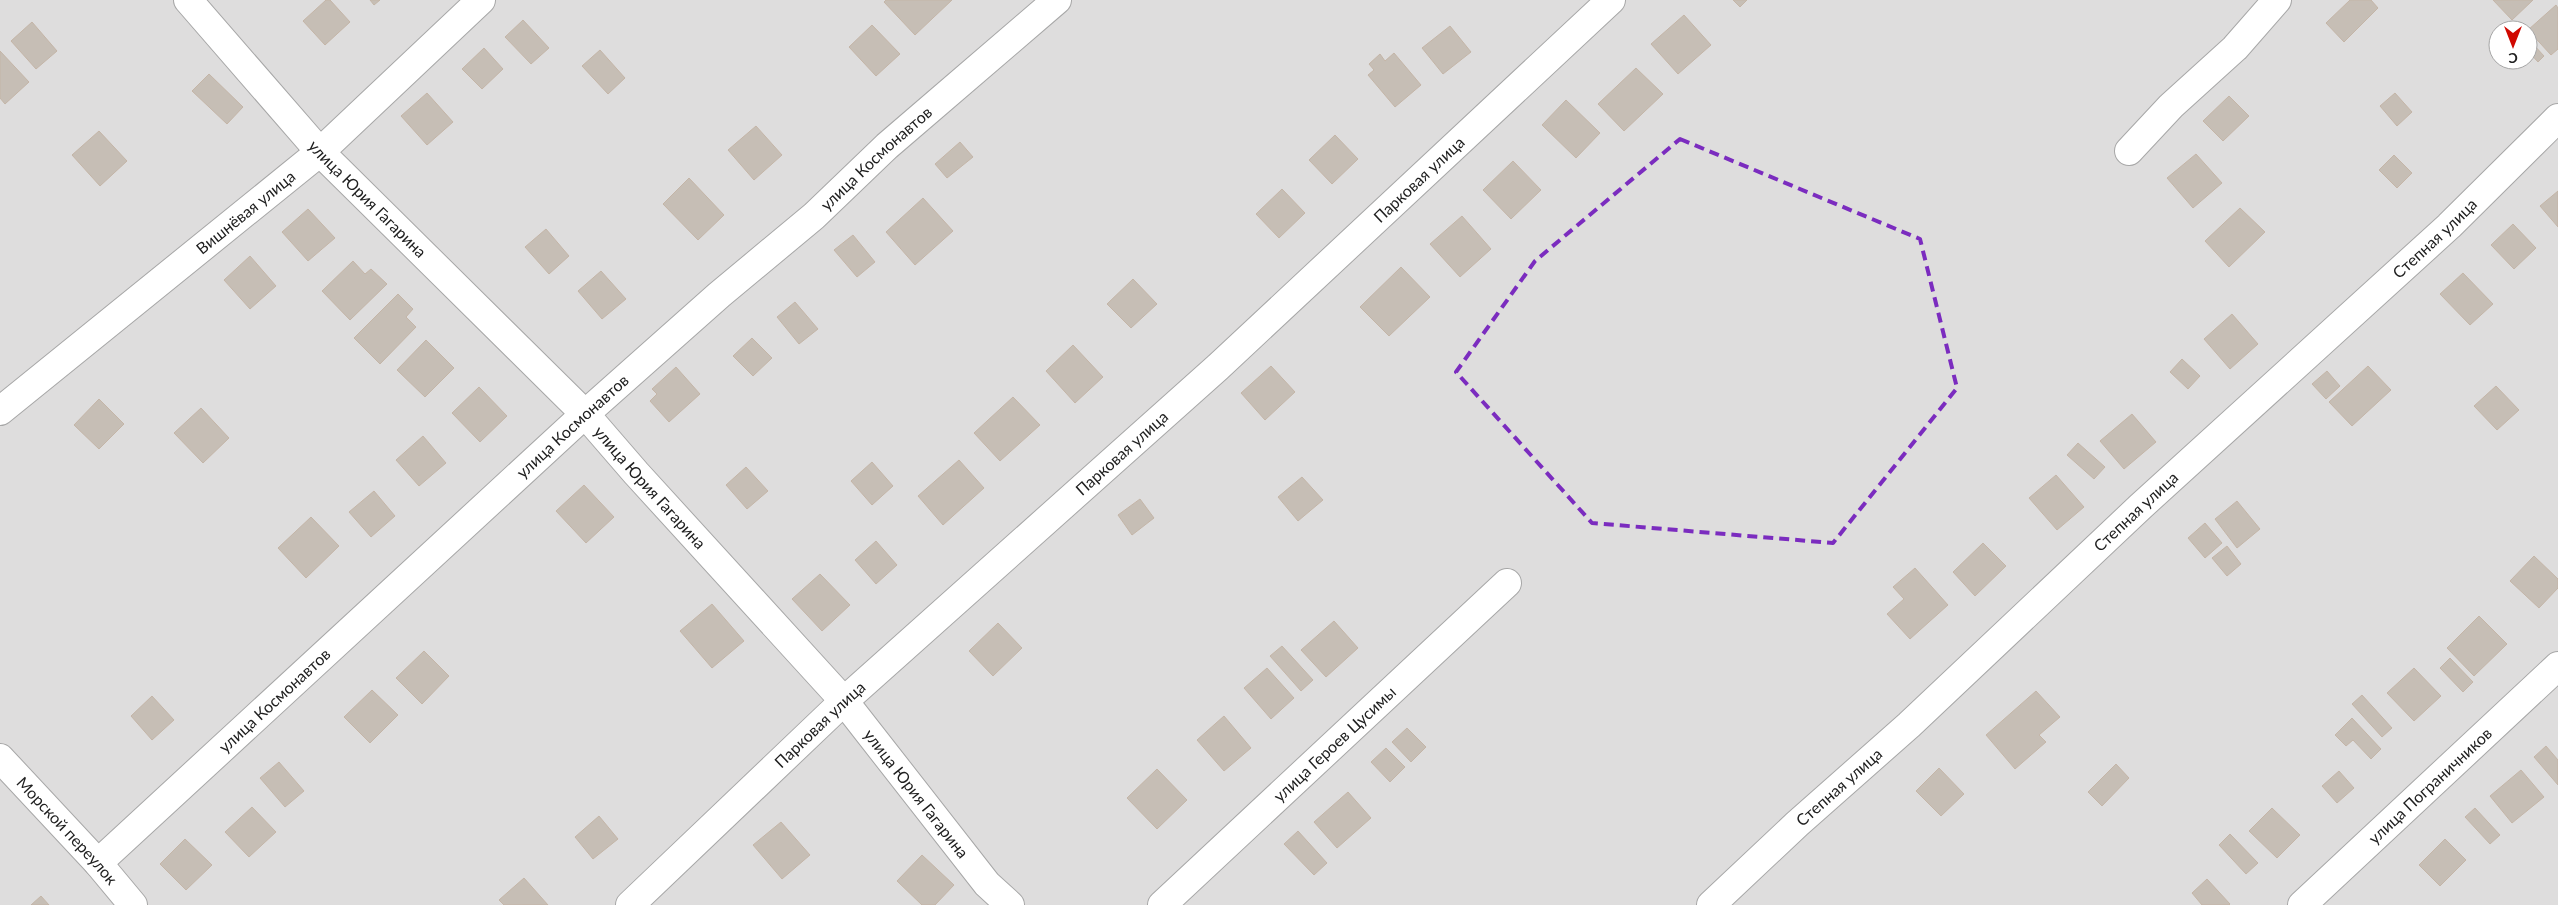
<svg xmlns="http://www.w3.org/2000/svg" width="2558" height="905" font-family="Lato,sans-serif">
  <style>
    .residential { fill: #dedddd; fill-rule: evenodd }
    .building { fill: #c6beb5; stroke: #c4b5a7 }
    .lines { fill: none; stroke-linecap: round; stroke-linejoin: round }
    .minor-casing { stroke: #a7a7a7; stroke-width: 30 }
    .minor { stroke: #fff; stroke-width: 28 }
    .marked { fill: none; stroke: #7b2cbf; stroke-width: 4; stroke-dasharray: 10 6; stroke-linejoin: round }
    .labels { text-anchor: middle; stroke-width: 4; stroke-linejoin: round; paint-order: stroke }
    .street-label { font-size: 16px; fill: #202020; stroke: #fff }
  </style>
  <rect width="100%" height="100%" fill="#f1eee6"/>
  <!-- residential -->
  <path class="residential" d="M 0,0 L 2558,0 L 2558,905 L 0,905 ZM 2498,30 L 2528,30 L 2528,60 L 2498,60 Z"/>
  <!-- building -->
  <g class="building">
    <path d="M 326,0 L 330,0 L 350,22 L 325,45 L 303,21 Z"/>
    <path d="M 370,0 L 380,0 L 374,5 Z"/>
    <path d="M 886,0 L 952,0 L 915,35 L 884,2 Z"/>
    <path d="M 1733,0 L 1747,0 L 1740,7 Z"/>
    <path d="M 2350,0 L 2371,0 L 2378,8 L 2344,42 L 2326,23 Z"/>
    <path d="M 2493,0 L 2533,0 L 2512,20 Z"/>
    <path d="M 2556,5 L 2558,8 L 2558,49 L 2551,55 L 2528,30 Z"/>
    <path d="M 1684,15 L 1711,45 L 1678,74 L 1651,44 Z"/>
    <path d="M 523,20 L 549,48 L 531,64 L 505,37 Z"/>
    <path d="M 32,22 L 57,51 L 36,69 L 11,41 Z"/>
    <path d="M 872,25 L 900,54 L 876,76 L 849,47 Z"/>
    <path d="M 1450,26 L 1471,52 L 1443,74 L 1422,48 Z"/>
    <path d="M 2532,43 L 2544,56 L 2538,62 L 2528,51 L 2528,46 Z"/>
    <path d="M 484,48 L 503,69 L 482,89 L 462,69 Z"/>
    <path d="M 600,50 L 625,78 L 608,94 L 582,66 Z"/>
    <path d="M 0,51 L 29,82 L 5,104 L 0,98 Z"/>
    <path d="M 1394,53 L 1421,85 L 1395,107 L 1368,75 L 1374,70 L 1369,64 L 1380,54 L 1385,61 Z"/>
    <path d="M 1636,68 L 1663,94 L 1624,131 L 1598,104 Z"/>
    <path d="M 209,74 L 243,107 L 227,124 L 192,91 Z"/>
    <path d="M 427,93 L 453,122 L 427,145 L 401,116 Z"/>
    <path d="M 2395,93 L 2412,112 L 2397,126 L 2380,106 Z"/>
    <path d="M 2229,96 L 2249,116 L 2223,141 L 2203,121 Z"/>
    <path d="M 1566,100 L 1600,133 L 1576,158 L 1542,125 Z"/>
    <path d="M 756,126 L 782,155 L 754,180 L 728,150 Z"/>
    <path d="M 99,131 L 127,161 L 100,186 L 72,155 Z"/>
    <path d="M 1335,135 L 1358,159 L 1332,184 L 1309,160 Z"/>
    <path d="M 960,142 L 973,157 L 947,178 L 935,164 Z"/>
    <path d="M 2196,154 L 2222,183 L 2193,208 L 2167,178 Z"/>
    <path d="M 2394,155 L 2412,173 L 2397,188 L 2379,170 Z"/>
    <path d="M 1513,161 L 1541,190 L 1511,219 L 1483,190 Z"/>
    <path d="M 689,178 L 724,215 L 698,240 L 663,204 Z"/>
    <path d="M 1282,189 L 1305,213 L 1279,238 L 1256,214 Z"/>
    <path d="M 2558,191 L 2558,227 L 2540,206 Z"/>
    <path d="M 923,198 L 953,231 L 915,265 L 886,232 Z"/>
    <path d="M 2240,208 L 2265,232 L 2229,267 L 2205,241 Z"/>
    <path d="M 308,209 L 335,238 L 308,261 L 282,232 Z"/>
    <path d="M 1462,216 L 1491,249 L 1460,277 L 1430,244 Z"/>
    <path d="M 2513,224 L 2536,248 L 2514,269 L 2491,245 Z"/>
    <path d="M 546,229 L 569,256 L 549,274 L 525,247 Z"/>
    <path d="M 853,235 L 875,262 L 857,277 L 834,250 Z"/>
    <path d="M 250,256 L 276,286 L 250,309 L 224,280 Z"/>
    <path d="M 353,261 L 365,274 L 371,269 L 387,284 L 350,320 L 322,291 Z"/>
    <path d="M 1401,267 L 1430,297 L 1389,336 L 1360,307 Z"/>
    <path d="M 601,271 L 626,299 L 602,319 L 578,291 Z"/>
    <path d="M 2463,273 L 2493,304 L 2470,325 L 2440,294 Z"/>
    <path d="M 1133,279 L 1157,304 L 1131,328 L 1107,304 Z"/>
    <path d="M 398,294 L 413,309 L 406,317 L 416,327 L 380,364 L 354,338 Z"/>
    <path d="M 795,302 L 818,329 L 799,344 L 777,317 Z"/>
    <path d="M 2232,314 L 2258,344 L 2230,369 L 2204,339 Z"/>
    <path d="M 752,338 L 772,358 L 753,376 L 733,356 Z"/>
    <path d="M 426,340 L 454,368 L 425,397 L 397,370 Z"/>
    <path d="M 1073,345 L 1103,377 L 1075,403 L 1046,371 Z"/>
    <path d="M 2182,359 L 2200,376 L 2188,389 L 2170,372 Z"/>
    <path d="M 1271,366 L 1295,392 L 1265,420 L 1241,393 Z"/>
    <path d="M 2368,366 L 2391,390 L 2352,426 L 2329,402 Z"/>
    <path d="M 676,367 L 700,394 L 669,422 L 650,401 L 657,394 L 652,389 Z"/>
    <path d="M 2327,371 L 2340,386 L 2326,399 L 2312,384 Z"/>
    <path d="M 2496,386 L 2519,410 L 2497,430 L 2474,406 Z"/>
    <path d="M 479,387 L 507,416 L 480,442 L 452,413 Z"/>
    <path d="M 1013,397 L 1040,425 L 1000,461 L 974,433 Z"/>
    <path d="M 99,399 L 124,424 L 99,449 L 74,425 Z"/>
    <path d="M 201,408 L 229,438 L 203,463 L 174,433 Z"/>
    <path d="M 2132,414 L 2156,442 L 2124,469 L 2100,441 Z"/>
    <path d="M 423,436 L 446,463 L 419,486 L 396,460 Z"/>
    <path d="M 2078,443 L 2105,467 L 2094,479 L 2067,455 Z"/>
    <path d="M 959,460 L 984,488 L 943,525 L 918,496 Z"/>
    <path d="M 872,462 L 893,486 L 872,505 L 851,481 Z"/>
    <path d="M 746,467 L 768,491 L 747,509 L 726,485 Z"/>
    <path d="M 2056,475 L 2084,507 L 2057,530 L 2029,498 Z"/>
    <path d="M 1302,477 L 1323,500 L 1298,521 L 1278,497 Z"/>
    <path d="M 584,485 L 614,517 L 586,543 L 556,511 Z"/>
    <path d="M 374,491 L 395,516 L 371,537 L 349,512 Z"/>
    <path d="M 1140,499 L 1154,518 L 1132,535 L 1118,515 Z"/>
    <path d="M 2237,501 L 2260,529 L 2237,548 L 2215,519 Z"/>
    <path d="M 311,517 L 339,546 L 306,578 L 278,548 Z"/>
    <path d="M 2205,523 L 2222,543 L 2205,558 L 2188,538 Z"/>
    <path d="M 876,541 L 897,565 L 876,584 L 855,560 Z"/>
    <path d="M 1983,543 L 2006,566 L 1975,596 L 1953,572 Z"/>
    <path d="M 2227,546 L 2241,564 L 2227,576 L 2212,558 Z"/>
    <path d="M 2534,556 L 2558,579 L 2558,588 L 2539,608 L 2510,581 Z"/>
    <path d="M 1915,568 L 1948,605 L 1910,639 L 1887,614 L 1904,599 L 1893,587 Z"/>
    <path d="M 820,574 L 850,605 L 822,631 L 792,599 Z"/>
    <path d="M 712,604 L 744,641 L 712,668 L 680,631 Z"/>
    <path d="M 2479,616 L 2507,644 L 2474,676 L 2447,648 Z"/>
    <path d="M 1334,621 L 1358,648 L 1326,677 L 1301,650 Z"/>
    <path d="M 998,623 L 1022,648 L 993,676 L 969,651 Z"/>
    <path d="M 1282,646 L 1313,680 L 1301,691 L 1270,656 Z"/>
    <path d="M 424,651 L 449,676 L 422,704 L 396,678 Z"/>
    <path d="M 2450,658 L 2473,682 L 2463,692 L 2440,668 Z"/>
    <path d="M 1267,668 L 1294,698 L 1271,719 L 1244,688 Z"/>
    <path d="M 2414,668 L 2441,696 L 2414,721 L 2387,693 Z"/>
    <path d="M 372,690 L 398,715 L 370,743 L 344,717 Z"/>
    <path d="M 2036,691 L 2060,717 L 2039,735 L 2046,742 L 2015,769 L 1986,735 Z"/>
    <path d="M 2362,695 L 2392,728 L 2382,737 L 2352,704 Z"/>
    <path d="M 152,696 L 174,720 L 152,740 L 131,716 Z"/>
    <path d="M 1224,716 L 1251,748 L 1224,771 L 1197,740 Z"/>
    <path d="M 2352,718 L 2381,749 L 2371,759 L 2353,740 L 2346,746 L 2335,735 Z"/>
    <path d="M 1407,728 L 1426,747 L 1411,762 L 1392,742 Z"/>
    <path d="M 2546,746 L 2558,760 L 2558,785 L 2534,757 Z"/>
    <path d="M 1386,748 L 1405,767 L 1390,782 L 1371,762 Z"/>
    <path d="M 279,762 L 304,791 L 285,807 L 260,778 Z"/>
    <path d="M 2116,764 L 2129,778 L 2102,806 L 2088,792 Z"/>
    <path d="M 1939,768 L 1964,794 L 1941,816 L 1916,791 Z"/>
    <path d="M 1157,769 L 1187,800 L 1157,829 L 1127,798 Z"/>
    <path d="M 2521,770 L 2544,797 L 2512,823 L 2490,796 Z"/>
    <path d="M 2339,771 L 2354,788 L 2337,803 L 2322,786 Z"/>
    <path d="M 1348,792 L 1371,818 L 1337,848 L 1314,822 Z"/>
    <path d="M 252,807 L 276,832 L 249,857 L 225,832 Z"/>
    <path d="M 2272,808 L 2300,835 L 2277,858 L 2249,831 Z"/>
    <path d="M 2475,808 L 2500,835 L 2490,844 L 2465,817 Z"/>
    <path d="M 599,816 L 618,839 L 593,859 L 575,837 Z"/>
    <path d="M 781,822 L 810,855 L 782,879 L 753,845 Z"/>
    <path d="M 1298,831 L 1327,863 L 1314,875 L 1284,844 Z"/>
    <path d="M 2230,834 L 2258,863 L 2246,874 L 2219,845 Z"/>
    <path d="M 185,839 L 212,865 L 186,890 L 160,864 Z"/>
    <path d="M 2445,839 L 2466,860 L 2440,886 L 2419,865 Z"/>
    <path d="M 922,855 L 954,885 L 935,905 L 922,905 L 897,881 Z"/>
    <path d="M 524,878 L 548,905 L 504,905 L 499,900 Z"/>
    <path d="M 2207,879 L 2230,904 L 2229,905 L 2202,905 L 2192,893 Z"/>
    <path d="M 41,896 L 49,905 L 31,905 Z"/>
  </g>
  <g class="lines">
    <!-- minor casing -->
    <g class="minor-casing">
      <g id="minor">
        <path id="s1" d="M 188,0 L 320,152 L 585,414 L 636,473 L 844,701 L 987,884 L 1010,905"/>
        <path d="M 2129,151 L 2171,106 L 2235,48 L 2277,0"/>
        <path id="s2" d="M 0,411 L 320,152 L 481,0"/>
        <path id="s3" d="M 0,758 L 98,863 L 133,905"/>
        <path id="s4" d="M 98,863 L 585,414 L 719,295 L 814,216 L 887,146 L 1057,0"/>
        <path id="s5" d="M 630,905 L 844,701 L 1218,367 L 1611,0"/>
        <path id="s6" d="M 1162,905 L 1507,583"/>
        <path id="s7" d="M 1711,905 L 1797,824 L 1909,725 L 2140,507 L 2449,226 L 2558,118"/>
        <path id="s8" d="M 2302,905 L 2558,666"/>
      </g>
    </g>
    <!-- minor -->
    <use href="#minor" class="minor"/>
  </g>
  <!-- marked area -->
  <path class="marked" d="M 1680,139 L 1920,239 L 1957,388 L 1833,543 L 1592,523 L 1456,372 L 1535,261 Z"/>
  <g class="labels">
    <!-- street labels -->
    <g class="street-label">
      <text dy="6" stroke="none"><textPath href="#s4" startOffset="1050">улица Космонавтов</textPath></text>
      <text dy="6" stroke="none"><textPath href="#s5" startOffset="1072">Парковая улица</textPath></text>
      <text dy="6" stroke="none"><textPath href="#s1" startOffset="268">улица Юрия Гагарина</textPath></text>
      <text dy="6" stroke="none"><textPath href="#s2" startOffset="316">Вишнёвая улица</textPath></text>
      <text dy="6" stroke="none"><textPath href="#s7" startOffset="984">Степная улица</textPath></text>
      <text dy="6" stroke="none"><textPath href="#s4" startOffset="645">улица Космонавтов</textPath></text>
      <text dy="6" stroke="none"><textPath href="#s5" startOffset="668">Парковая улица</textPath></text>
      <text dy="6" stroke="none"><textPath href="#s1" startOffset="672">улица Юрия Гагарина</textPath></text>
      <text dy="6" stroke="none"><textPath href="#s7" startOffset="579">Степная улица</textPath></text>
      <text dy="6" stroke="none"><textPath href="#s4" startOffset="240">улица Космонавтов</textPath></text>
      <text dy="6" stroke="none"><textPath href="#s5" startOffset="262">Парковая улица</textPath></text>
      <text dy="6" stroke="none"><textPath href="#s6" startOffset="236">улица Героев Цусимы</textPath></text>
      <text dy="6" stroke="none"><textPath href="#s8" startOffset="175">улица Пограничников</textPath></text>
      <text dy="6" stroke="none"><textPath href="#s7" startOffset="174">Степная улица</textPath></text>
      <text dy="6" stroke="none"><textPath href="#s1" startOffset="1078">улица Юрия Гагарина</textPath></text>
      <text dy="6" stroke="none"><textPath href="#s3" startOffset="99">Морской переулок</textPath></text>
    </g>
  </g>
  <!-- north arrow -->
  <g transform="translate(2513 45) rotate(180)"><circle r="24" fill="#ffffff" stroke="#a6a6a6"/>
  <path d="M0-4L9 19L0 12L-9 19Z" fill="#d00800"/>
  <text y="-8" font-size="14" font-weight="bold" text-anchor="middle" fill="#202020">С</text>
  </g>
</svg>
